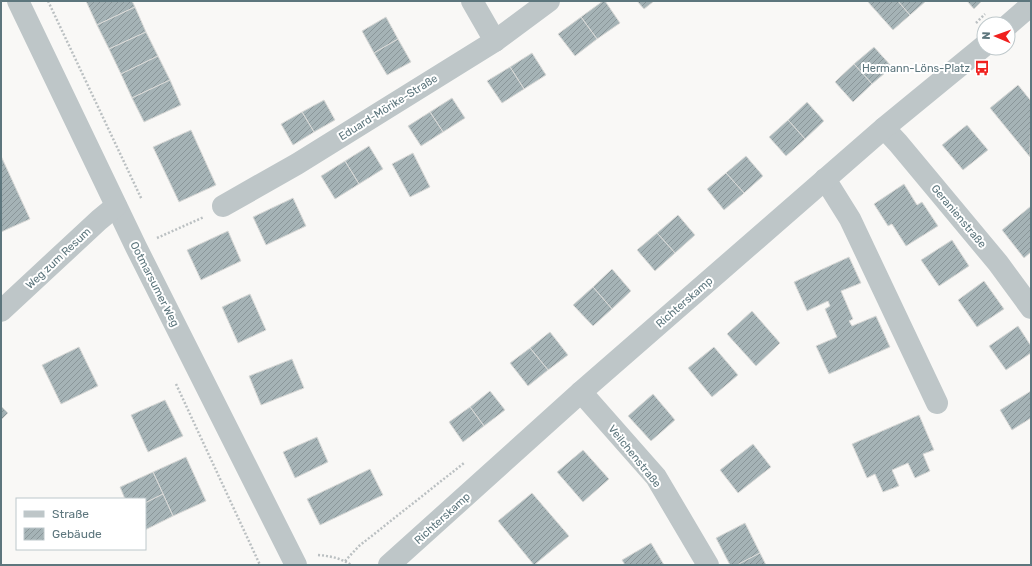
<svg xmlns="http://www.w3.org/2000/svg" width="1032" height="566" font-family="Rubik,sans-serif">
  <style>
    .building { fill: url(#building-hatch); stroke: #dadad8 }
    .lines { fill: none; stroke-linecap: round; stroke-linejoin: round }
    .path { stroke: #bbc0c2; stroke-width: 2.5; stroke-dasharray: 2 2; stroke-linecap: butt }
    .minor { stroke: #bec6c8; stroke-width: 22 }
    .labels { text-anchor: middle; stroke-width: 4; stroke-linejoin: round; paint-order: stroke }
    .poi-label { font-size: 11px; fill: #5d767d; stroke: #fff; text-anchor: end }
    .street-label { font-size: 11px; fill: #5d767d; stroke: #fff }
  </style>
  <defs>
    <pattern id="building-hatch" width="6" height="6" patternUnits="userSpaceOnUse"><rect width="6" height="6" fill="#a5b3b6"/><path d="M-1 1l2-2M0 6l6-6M5 7l2-2" fill="none" stroke="#8a9699"/></pattern>
  </defs>
  <rect width="100%" height="100%" fill="#f9f8f6"/>
  <!-- building -->
  <g class="building">
    <path d="M 86,1 L 132,1 L 135,7 L 97,25 Z"/>
    <path d="M 603,1 L 605,1 L 620,23 L 597,39 L 581,17 Z"/>
    <path d="M 637,1 L 654,1 L 644,9 Z"/>
    <path d="M 869,1 L 898,1 L 910,15 L 893,30 L 868,2 Z"/>
    <path d="M 898,1 L 926,1 L 910,15 Z"/>
    <path d="M 967,1 L 982,1 L 974,9 Z"/>
    <path d="M 135,7 L 146,32 L 109,49 L 97,25 Z"/>
    <path d="M 386,17 L 398,39 L 374,53 L 362,31 Z"/>
    <path d="M 581,17 L 597,39 L 575,56 L 558,34 Z"/>
    <path d="M 146,32 L 158,56 L 121,74 L 109,49 Z"/>
    <path d="M 398,39 L 411,62 L 387,75 L 374,53 Z"/>
    <path d="M 874,47 L 892,67 L 872,84 L 854,64 Z"/>
    <path d="M 532,53 L 546,75 L 524,89 L 510,67 Z"/>
    <path d="M 158,56 L 170,80 L 132,98 L 121,74 Z"/>
    <path d="M 854,64 L 872,84 L 853,102 L 835,82 Z"/>
    <path d="M 510,67 L 524,89 L 502,103 L 487,81 Z"/>
    <path d="M 170,80 L 181,105 L 144,122 L 132,98 Z"/>
    <path d="M 1018,85 L 1031,101 L 1030,157 L 990,108 Z"/>
    <path d="M 452,98 L 465,118 L 443,132 L 430,112 Z"/>
    <path d="M 324,100 L 335,120 L 314,132 L 302,112 Z"/>
    <path d="M 807,102 L 824,121 L 805,139 L 788,120 Z"/>
    <path d="M 302,112 L 314,132 L 293,145 L 281,124 Z"/>
    <path d="M 430,112 L 443,132 L 421,146 L 408,126 Z"/>
    <path d="M 788,120 L 805,139 L 786,156 L 769,137 Z"/>
    <path d="M 967,125 L 988,150 L 963,170 L 942,145 Z"/>
    <path d="M 191,130 L 216,185 L 179,202 L 153,147 Z"/>
    <path d="M 369,146 L 383,169 L 359,184 L 345,161 Z"/>
    <path d="M 413,153 L 430,187 L 410,197 L 392,164 Z"/>
    <path d="M 1,156 L 30,219 L 1,232 Z"/>
    <path d="M 746,156 L 763,176 L 744,193 L 726,173 Z"/>
    <path d="M 345,161 L 359,184 L 335,199 L 321,176 Z"/>
    <path d="M 726,173 L 744,193 L 724,210 L 707,189 Z"/>
    <path d="M 904,184 L 917,205 L 922,202 L 938,226 L 906,246 L 892,224 L 888,226 L 874,204 Z"/>
    <path d="M 293,198 L 306,226 L 266,245 L 253,217 Z"/>
    <path d="M 1031,206 L 1031,252 L 1024,258 L 1002,230 Z"/>
    <path d="M 678,215 L 695,235 L 675,253 L 657,233 Z"/>
    <path d="M 228,231 L 241,261 L 201,280 L 187,250 Z"/>
    <path d="M 657,233 L 675,253 L 655,271 L 637,250 Z"/>
    <path d="M 952,240 L 969,266 L 939,286 L 921,260 Z"/>
    <path d="M 849,257 L 861,283 L 841,291 L 853,319 L 849,321 L 852,326 L 876,316 L 890,347 L 829,374 L 816,346 L 837,337 L 825,309 L 830,306 L 828,301 L 807,311 L 794,282 Z"/>
    <path d="M 612,269 L 631,291 L 612,309 L 593,287 Z"/>
    <path d="M 984,281 L 1004,309 L 977,327 L 958,300 Z"/>
    <path d="M 593,287 L 612,309 L 593,326 L 573,305 Z"/>
    <path d="M 250,294 L 266,330 L 238,343 L 222,307 Z"/>
    <path d="M 752,311 L 780,343 L 756,366 L 727,334 Z"/>
    <path d="M 1018,326 L 1031,346 L 1031,353 L 1006,370 L 989,346 Z"/>
    <path d="M 550,332 L 568,355 L 548,370 L 530,348 Z"/>
    <path d="M 79,347 L 98,386 L 61,404 L 42,365 Z"/>
    <path d="M 714,347 L 738,375 L 712,397 L 688,368 Z"/>
    <path d="M 530,348 L 548,370 L 528,386 L 510,363 Z"/>
    <path d="M 292,359 L 304,388 L 261,405 L 249,376 Z"/>
    <path d="M 490,391 L 505,410 L 484,426 L 470,407 Z"/>
    <path d="M 1031,391 L 1031,418 L 1012,430 L 1000,410 Z"/>
    <path d="M 653,394 L 675,420 L 651,441 L 628,416 Z"/>
    <path d="M 165,400 L 183,436 L 148,452 L 131,415 Z"/>
    <path d="M 1,406 L 8,413 L 1,420 Z"/>
    <path d="M 470,407 L 484,426 L 463,442 L 449,422 Z"/>
    <path d="M 919,415 L 934,450 L 923,454 L 930,471 L 915,478 L 908,463 L 892,470 L 899,486 L 883,492 L 875,474 L 867,478 L 852,444 Z"/>
    <path d="M 317,437 L 328,462 L 295,478 L 283,452 Z"/>
    <path d="M 753,444 L 771,467 L 738,493 L 720,470 Z"/>
    <path d="M 583,450 L 609,479 L 583,502 L 557,472 Z"/>
    <path d="M 186,457 L 206,501 L 173,516 L 153,472 Z"/>
    <path d="M 370,469 L 383,495 L 320,525 L 307,499 Z"/>
    <path d="M 153,472 L 163,494 L 145,503 L 145,499 L 125,499 L 120,487 Z"/>
    <path d="M 532,493 L 569,536 L 534,565 L 498,521 Z"/>
    <path d="M 163,494 L 173,516 L 145,530 L 145,503 Z"/>
    <path d="M 745,523 L 760,553 L 737,565 L 730,565 L 716,538 Z"/>
    <path d="M 651,543 L 664,565 L 625,565 L 622,560 Z"/>
    <path d="M 760,553 L 766,565 L 737,565 Z"/>
  </g>
  <g class="lines">
    <!-- path -->
    <g class="path">
      <path d="M 48,1 L 142,200"/>
      <path d="M 976,23 L 985,14"/>
      <path d="M 157,238 L 204,217"/>
      <path d="M 176,384 L 260,565"/>
      <path d="M 318,555 C 330,556 341,558 351,565"/>
      <path d="M 345,561 L 359,546 L 464,463"/>
    </g>
    <!-- minor -->
    <g class="minor">
      <path d="M 18,1 L 136,247 L 296,565"/>
      <path d="M 472,1 L 495,41"/>
      <path d="M 1008,25 L 1031,5"/>
      <path d="M 884,128 L 898,143 L 998,263 L 1031,308"/>
      <path d="M 825,179 L 850,219 L 937,403"/>
      <path d="M 223,206 L 297,164 L 495,41 L 549,1"/>
      <path d="M 1,311 L 99,220 L 116,206"/>
      <path d="M 581,392 L 656,477 L 708,565"/>
      <path d="M 389,565 L 581,392 L 884,128 L 984,46"/>
    </g>
  </g>
  <!-- icons -->
  <defs>
    <g id="bus-bare" transform="scale(1.2)"><path d="M-5-6H5V4H4V6H2V4H-2V6H-4V4H-5ZM-3.5-4V0h7V-4ZM-3.5 1.2v1.5H-2V1.2ZM2 1.2v1.5H3.5V1.2Z" fill="#f0201e" stroke="#fff" stroke-width="2.5" paint-order="stroke"/></g>
  </defs>
  <g fill-rule="evenodd">
    <use href="#bus-bare" x="982" y="68"/>
  </g>
  <g class="labels">
    <!-- poi labels -->
    <g class="poi-label">
      <text x="970" y="72">Hermann-Löns-Platz</text>
    </g>
    <!-- street labels -->
    <g class="street-label">
      <text transform="translate(388 107) rotate(-32)" y="4">Eduard-Mörike-Straße</text>
      <text transform="translate(959 216) rotate(50)" y="4">Geranienstraße</text>
      <text transform="translate(58 258) rotate(-43)" y="4">Weg zum Resum</text>
      <text transform="translate(155 284) rotate(63)" y="4">Ootmarsumer Weg</text>
      <text transform="translate(684 302) rotate(-41)" y="4">Richterskamp</text>
      <text transform="translate(635 456) rotate(51)" y="4">Veilchenstraße</text>
      <text transform="translate(442 518) rotate(-42)" y="4">Richterskamp</text>
    </g>
  </g>
  <!-- border -->
  <rect width="1032" height="566" fill="none" stroke="#5d767d" stroke-width="4"/>
  <!-- legend -->
  <rect x="16" y="498" width="130" height="52" fill="#ffffff" stroke="#bec8cb"/>
  <rect x="24" y="511" width="20" height="6" fill="#bec6c8" stroke="#bec8cb"/>
  <text x="52" y="518" font-size="12" fill="#5d767d">Straße</text>
  <rect x="24" y="528" width="20" height="12" fill="url(#building-hatch)" stroke="#bec8cb"/>
  <text x="52" y="538" font-size="12" fill="#5d767d">Gebäude</text>
  <!-- north arrow -->
  <g transform="translate(996 36) rotate(272)"><circle r="19" fill="#ffffff" stroke="#bec8cb"/>
  <path d="M0-3L7 15L0 10L-7 15Z" fill="#f0201e"/>
  <text y="-6" font-size="11" font-weight="bold" text-anchor="middle" fill="#5d767d">N</text>
  </g>
</svg>
